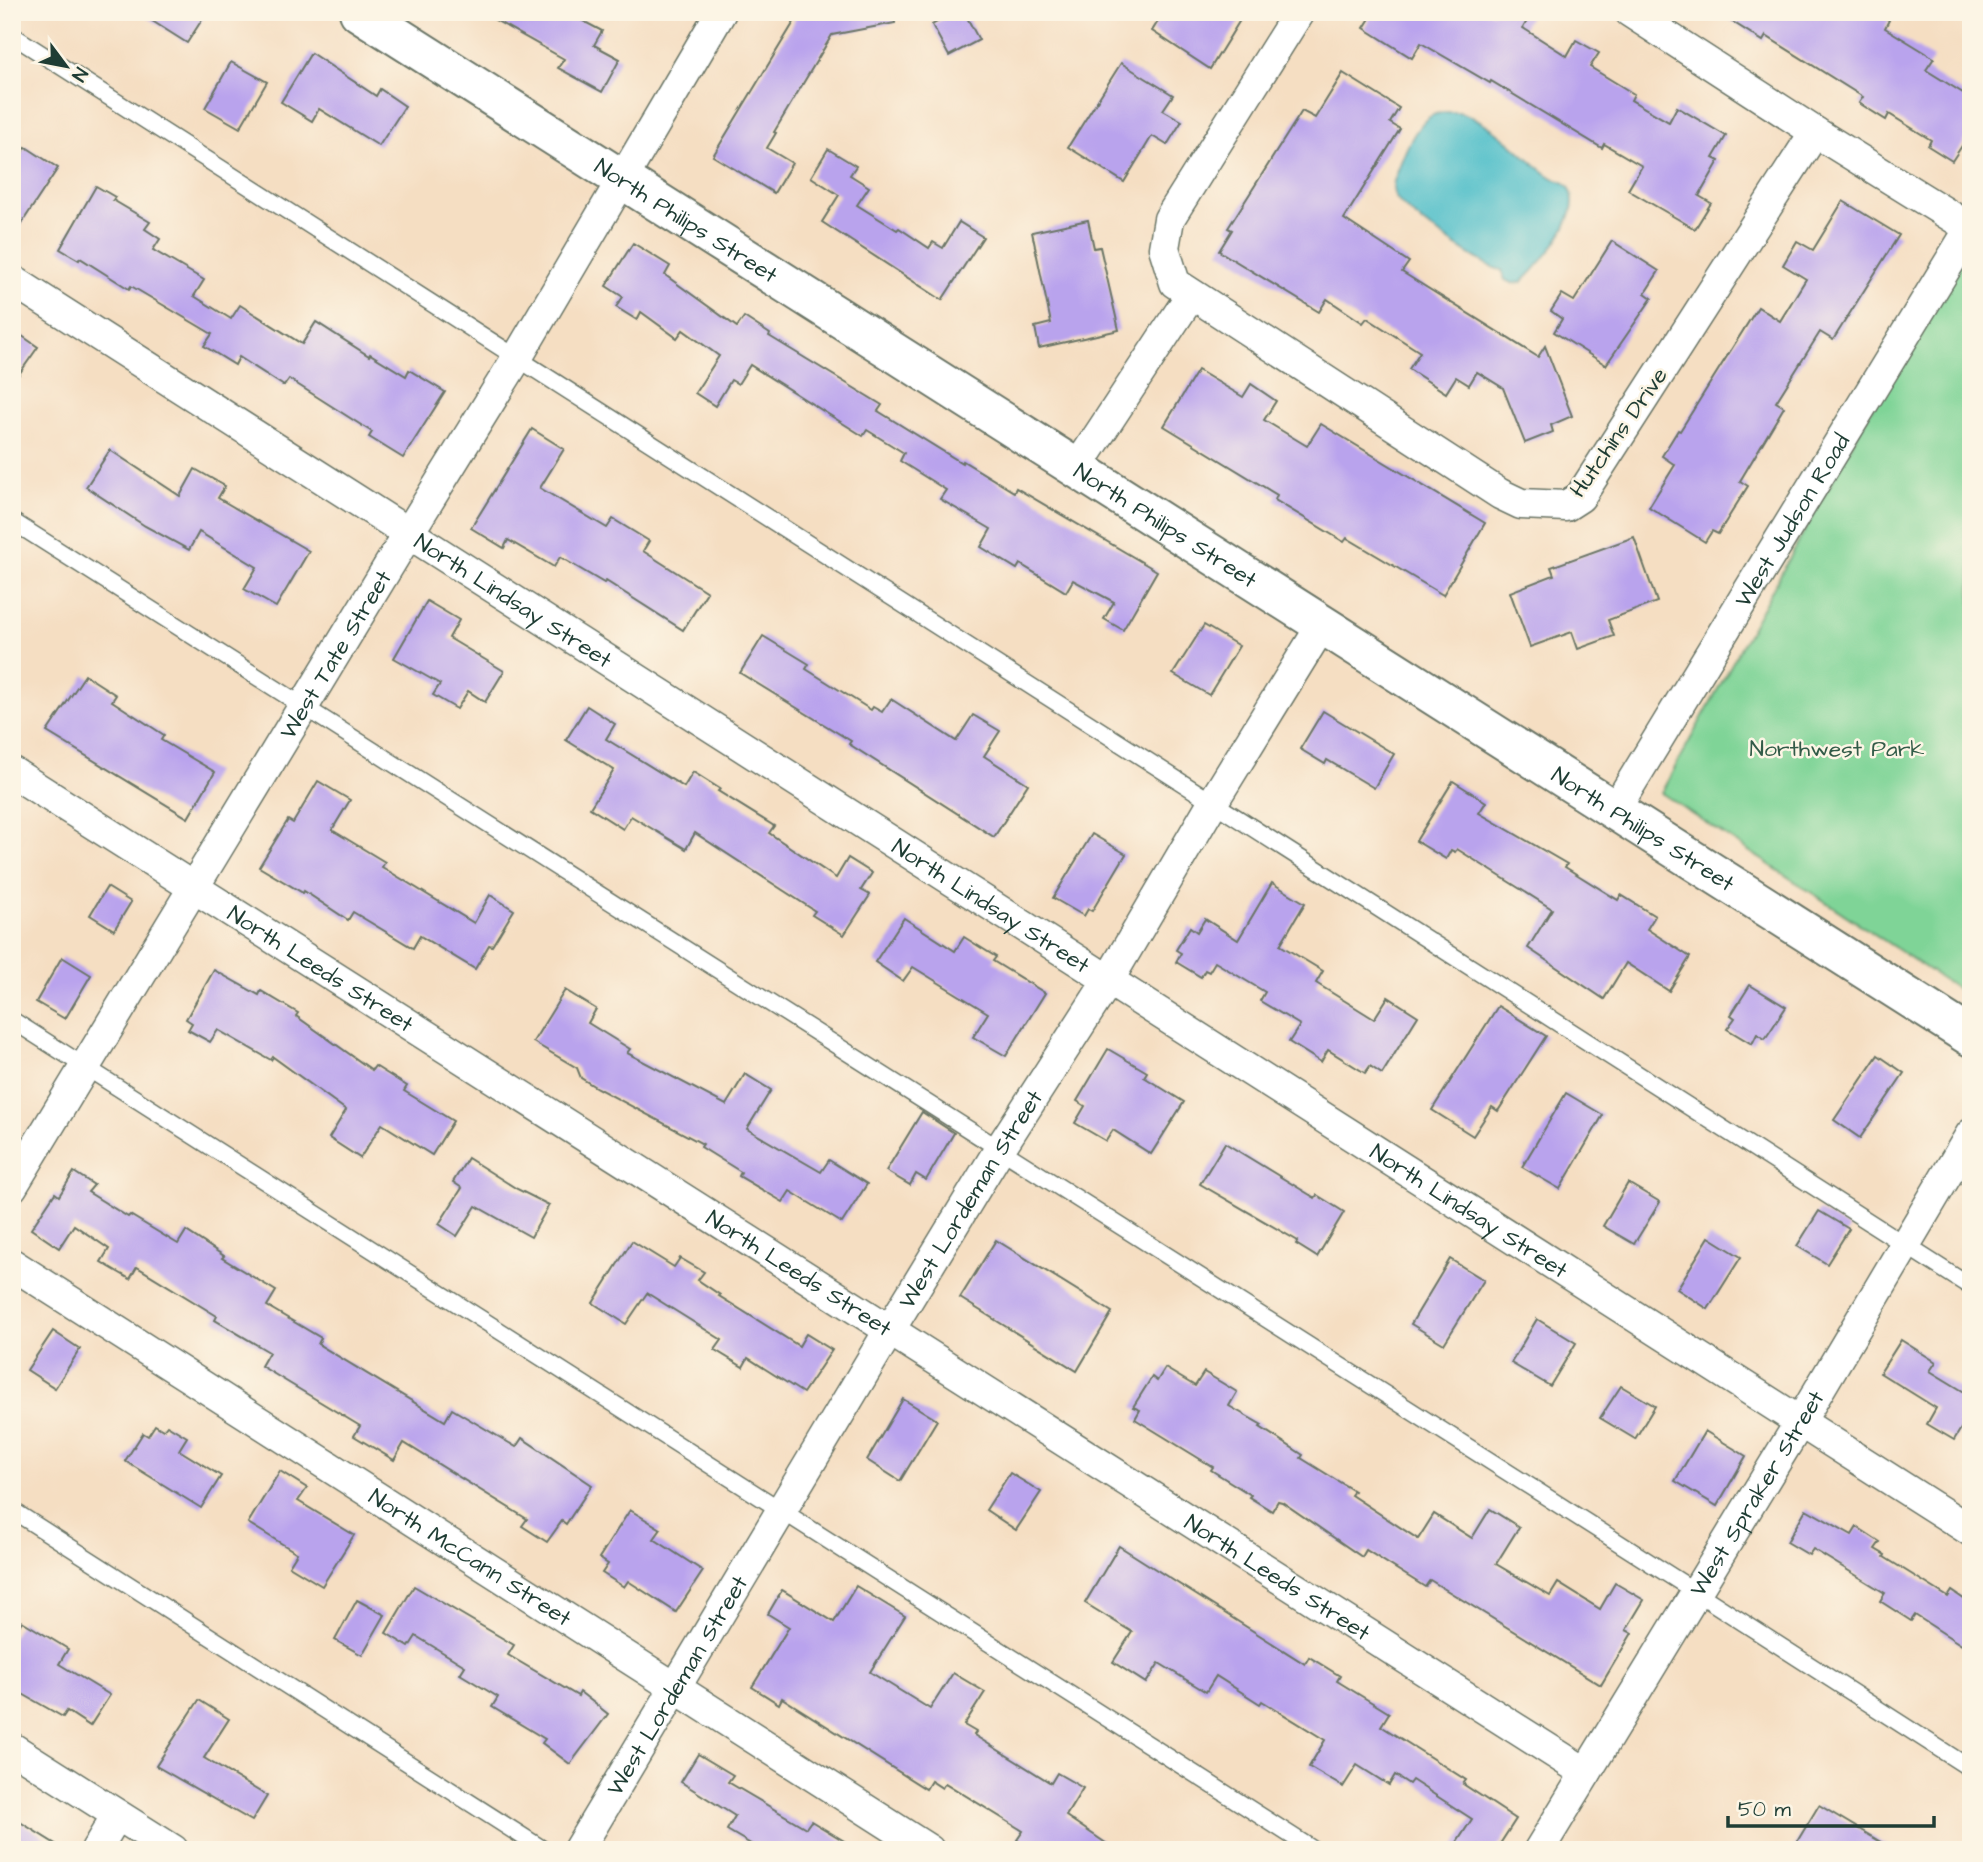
<svg xmlns="http://www.w3.org/2000/svg" width="1983" height="1862" font-family="'Architects Daughter',sans-serif">
  <style>
    .green { fill: #7fd497; stroke: #4f8866; stroke-width: 2 }
    .water { fill: #52c0ca; stroke: #387e7f; stroke-width: 2 }
    .building { fill: #b9a3ed }
    .lines { fill: none; stroke-linecap: round; stroke-linejoin: round }
    .lane-casing { stroke: #6a7566; stroke-width: 19 }
    .street-casing { stroke: #6a7566; stroke-width: 33 }
    .secondary-casing { stroke: #6a7566; stroke-width: 42 }
    .lane { stroke: #fff; stroke-width: 16 }
    .street { stroke: #fff; stroke-width: 30 }
    .secondary { stroke: #fff; stroke-width: 38 }
    .labels { text-anchor: middle; stroke-width: 5; stroke-linejoin: round; paint-order: stroke }
    .street-label { font-size: 23px; fill: #1f3d34; stroke: #fcf5e5 }
    .park-label { font-size: 23px; fill: #325b48; stroke: #fcf5e5 }
  </style>
  <rect width="100%" height="100%" fill="#fcf5e5"/>
  <filter id="ink" filterUnits="userSpaceOnUse"><feTurbulence type="fractalNoise" baseFrequency=".0143" numOctaves="2"/><feDisplacementMap in="SourceGraphic" scale="14" xChannelSelector="R" yChannelSelector="G"/><feConvolveMatrix kernelMatrix="1 2 1 2 8 2 1 2 1" color-interpolation-filters="sRGB"/></filter>
  <filter id="wash" filterUnits="userSpaceOnUse"><feTurbulence type="fractalNoise" baseFrequency=".00686" numOctaves="4" result="noise"/><feDisplacementMap in="SourceGraphic" scale="28" xChannelSelector="R" yChannelSelector="G"/><feGaussianBlur stdDeviation="1.57" result="paint"/><feColorMatrix in="noise" values="0 0 0 0 0 0 0 0 0 0 0 0 0 0 0 0 0 1.4 0 .05"/><feComposite in="paint" operator="in"/></filter>
  <g filter="url(#wash)">
    <rect width="100%" height="100%" fill="#f5dec2"/>
    <!-- green -->
    <path class="green" d="M 1971,227 L 1971,998 L 1661,793 Z"/>
    <!-- water -->
    <path class="water" d="M 1459,112 C 1487,120 1509,142 1531,161 C 1539,168 1548,176 1557,180 C 1562,182 1563,181 1567,185 C 1590,209 1539,266 1522,282 L 1513,283 L 1505,280 L 1502,270 C 1485,268 1407,214 1397,199 C 1392,192 1392,186 1395,178 C 1402,159 1413,127 1431,116 C 1440,111 1450,112 1459,112 Z"/>
    <g id="blocks">
      <!-- building -->
      <g class="building">
        <path d="M 138,12 L 207,12 L 187,43 Z"/>
        <path d="M 481,12 L 566,12 L 602,31 L 594,45 L 620,59 L 602,92 L 558,68 L 564,59 Z"/>
        <path d="M 797,12 L 894,12 L 895,23 L 832,35 L 774,132 L 776,133 L 767,148 L 792,163 L 774,193 L 713,156 L 794,22 Z"/>
        <path d="M 955,12 L 964,12 L 979,40 L 949,56 L 932,25 Z"/>
        <path d="M 1164,12 L 1245,12 L 1210,69 L 1152,31 Z"/>
        <path d="M 1374,12 L 1532,12 L 1523,28 L 1567,56 L 1576,40 L 1599,53 L 1590,67 L 1634,94 L 1631,100 L 1669,122 L 1677,107 L 1726,136 L 1713,158 L 1719,161 L 1699,196 L 1711,203 L 1695,229 L 1628,190 L 1642,166 L 1604,144 L 1602,148 L 1491,81 L 1490,83 L 1421,43 L 1412,58 L 1364,28 Z"/>
        <path d="M 1717,12 L 1876,12 L 1889,20 L 1885,28 L 1934,58 L 1926,70 L 1971,98 L 1971,132 L 1952,161 L 1928,146 L 1931,140 L 1889,114 L 1886,120 L 1859,103 L 1863,97 L 1766,36 L 1763,41 Z"/>
        <path d="M 311,53 L 376,96 L 380,89 L 405,106 L 379,146 L 319,109 L 312,121 L 281,102 Z"/>
        <path d="M 231,62 L 267,82 L 240,128 L 205,108 Z"/>
        <path d="M 1121,63 L 1173,95 L 1163,110 L 1182,121 L 1167,145 L 1152,136 L 1124,182 L 1068,147 Z"/>
        <path d="M 1343,73 L 1399,108 L 1390,123 L 1400,129 L 1344,219 L 1409,262 L 1402,272 L 1538,357 L 1545,346 L 1572,416 L 1551,425 L 1553,432 L 1525,443 L 1503,388 L 1477,372 L 1469,385 L 1456,377 L 1446,393 L 1409,369 L 1420,352 L 1367,318 L 1363,323 L 1327,299 L 1319,312 L 1219,251 L 1232,230 L 1228,228 L 1302,111 L 1315,118 Z"/>
        <path d="M 26,147 L 58,168 L 12,238 L 12,168 Z"/>
        <path d="M 828,149 L 856,166 L 850,175 L 869,187 L 857,205 L 897,230 L 899,228 L 929,248 L 933,242 L 943,248 L 959,222 L 983,237 L 942,300 L 822,222 L 839,195 L 811,177 Z"/>
        <path d="M 96,186 L 115,197 L 113,200 L 150,222 L 145,229 L 160,239 L 153,250 L 204,280 L 194,296 L 231,319 L 240,305 L 302,344 L 316,322 L 369,356 L 370,354 L 406,376 L 409,370 L 445,392 L 403,458 L 369,437 L 372,432 L 300,386 L 289,379 L 284,386 L 239,357 L 235,365 L 204,346 L 212,334 L 131,286 L 129,289 L 80,258 L 79,260 L 60,249 Z"/>
        <path d="M 1843,201 L 1899,235 L 1833,340 L 1820,332 L 1776,402 L 1784,407 L 1740,481 L 1748,486 L 1718,534 L 1712,531 L 1705,542 L 1649,507 L 1675,465 L 1662,456 L 1678,430 L 1680,431 L 1758,307 L 1780,321 L 1806,279 L 1783,265 L 1797,241 L 1813,250 Z"/>
        <path d="M 1088,220 L 1094,248 L 1100,247 L 1119,330 L 1039,348 L 1035,327 L 1051,323 L 1032,232 Z"/>
        <path d="M 1612,241 L 1659,271 L 1645,293 L 1652,298 L 1606,365 L 1554,332 L 1562,319 L 1551,311 L 1562,294 L 1574,301 Z"/>
        <path d="M 633,243 L 670,266 L 665,275 L 737,327 L 744,317 L 770,334 L 769,336 L 882,405 L 878,411 L 962,463 L 963,461 L 1014,492 L 1016,488 L 1157,571 L 1123,630 L 1104,619 L 1114,602 L 1073,580 L 1066,592 L 1020,564 L 1017,569 L 981,547 L 991,529 L 940,499 L 946,490 L 900,461 L 904,453 L 867,430 L 863,436 L 750,365 L 738,384 L 731,380 L 715,406 L 695,393 L 719,356 L 683,330 L 677,338 L 641,312 L 637,320 L 616,307 L 623,297 L 606,286 Z"/>
        <path d="M 12,329 L 38,347 L 12,384 Z"/>
        <path d="M 1198,370 L 1243,397 L 1251,384 L 1276,401 L 1264,420 L 1307,446 L 1321,424 L 1485,523 L 1443,595 L 1347,538 L 1344,542 L 1275,500 L 1277,495 L 1164,426 Z"/>
        <path d="M 532,429 L 564,449 L 540,488 L 607,528 L 613,519 L 649,541 L 643,551 L 707,592 L 683,630 L 606,581 L 604,583 L 560,557 L 554,567 L 508,540 L 504,548 L 471,528 Z"/>
        <path d="M 110,450 L 180,496 L 195,469 L 225,486 L 218,498 L 309,551 L 276,607 L 244,589 L 257,567 L 199,532 L 189,550 L 145,526 L 86,487 Z"/>
        <path d="M 1634,537 L 1657,602 L 1608,620 L 1614,636 L 1578,649 L 1572,632 L 1530,647 L 1510,592 L 1554,575 L 1551,567 Z"/>
        <path d="M 427,601 L 459,620 L 449,638 L 504,671 L 485,702 L 468,691 L 457,709 L 433,695 L 440,684 L 394,658 Z"/>
        <path d="M 1204,625 L 1239,646 L 1209,695 L 1173,674 Z"/>
        <path d="M 763,636 L 809,664 L 806,669 L 871,710 L 873,707 L 882,712 L 891,699 L 956,741 L 973,715 L 1000,731 L 984,756 L 1028,784 L 994,837 L 849,744 L 851,741 L 740,673 Z"/>
        <path d="M 85,675 L 116,695 L 112,701 L 164,735 L 161,740 L 215,772 L 188,818 L 47,732 Z"/>
        <path d="M 587,706 L 615,724 L 606,739 L 684,787 L 693,772 L 720,789 L 718,791 L 774,826 L 769,833 L 836,878 L 848,858 L 872,873 L 861,890 L 870,895 L 844,935 L 812,915 L 815,911 L 695,833 L 686,849 L 631,816 L 623,829 L 590,808 L 614,770 L 566,740 Z"/>
        <path d="M 1323,711 L 1394,754 L 1374,788 L 1327,760 L 1325,764 L 1300,749 Z"/>
        <path d="M 318,781 L 350,800 L 332,830 L 385,862 L 382,867 L 474,923 L 490,895 L 514,910 L 492,946 L 489,945 L 475,969 L 420,936 L 413,948 L 353,912 L 348,920 L 304,891 L 303,893 L 259,867 L 288,820 L 293,823 Z"/>
        <path d="M 1453,781 L 1486,802 L 1479,813 L 1567,864 L 1565,867 L 1618,900 L 1621,895 L 1655,916 L 1647,929 L 1690,957 L 1669,991 L 1626,963 L 1604,999 L 1528,948 L 1552,909 L 1457,849 L 1455,852 L 1451,850 L 1446,859 L 1416,841 Z"/>
        <path d="M 1092,834 L 1126,854 L 1092,911 L 1088,909 L 1084,916 L 1053,898 Z"/>
        <path d="M 1272,883 L 1305,903 L 1280,945 L 1323,971 L 1316,983 L 1374,1019 L 1388,997 L 1418,1016 L 1382,1074 L 1370,1066 L 1365,1073 L 1328,1050 L 1321,1062 L 1289,1042 L 1300,1025 L 1260,1001 L 1265,992 L 1215,962 L 1209,972 L 1205,970 L 1201,977 L 1176,962 L 1181,953 L 1176,950 L 1190,927 L 1197,932 L 1205,919 L 1238,940 Z"/>
        <path d="M 107,887 L 131,902 L 114,930 L 90,915 Z"/>
        <path d="M 904,918 L 955,951 L 964,937 L 996,957 L 993,961 L 1045,993 L 1006,1056 L 973,1037 L 988,1013 L 913,967 L 903,981 L 875,962 Z"/>
        <path d="M 62,957 L 91,975 L 65,1019 L 36,1002 Z"/>
        <path d="M 214,970 L 259,995 L 261,991 L 298,1013 L 296,1016 L 372,1070 L 375,1066 L 407,1086 L 404,1091 L 453,1121 L 432,1155 L 382,1124 L 360,1158 L 329,1138 L 346,1110 L 273,1057 L 271,1060 L 218,1030 L 210,1042 L 188,1030 L 192,1023 L 186,1019 Z"/>
        <path d="M 1750,985 L 1786,1007 L 1765,1039 L 1757,1034 L 1752,1044 L 1727,1029 L 1735,1018 L 1731,1015 Z"/>
        <path d="M 565,990 L 596,1009 L 588,1023 L 630,1049 L 627,1053 L 726,1105 L 745,1074 L 771,1090 L 747,1129 L 821,1172 L 829,1160 L 867,1184 L 842,1223 L 790,1191 L 783,1202 L 739,1176 L 741,1172 L 701,1147 L 703,1144 L 597,1088 L 581,1078 L 577,1068 L 533,1042 Z"/>
        <path d="M 1498,1006 L 1546,1036 L 1498,1111 L 1492,1107 L 1473,1136 L 1432,1110 Z"/>
        <path d="M 1108,1049 L 1147,1072 L 1144,1077 L 1184,1102 L 1151,1154 L 1113,1130 L 1106,1141 L 1075,1123 L 1085,1106 L 1077,1101 Z"/>
        <path d="M 1878,1055 L 1904,1073 L 1860,1138 L 1834,1120 Z"/>
        <path d="M 1566,1093 L 1603,1115 L 1560,1189 L 1522,1167 Z"/>
        <path d="M 922,1112 L 954,1133 L 926,1180 L 916,1174 L 910,1185 L 886,1171 Z"/>
        <path d="M 1225,1143 L 1315,1198 L 1317,1195 L 1344,1212 L 1317,1257 L 1296,1244 L 1298,1241 L 1200,1184 Z"/>
        <path d="M 468,1158 L 517,1189 L 549,1205 L 531,1237 L 476,1206 L 457,1236 L 439,1224 L 462,1188 L 453,1182 Z"/>
        <path d="M 74,1172 L 94,1185 L 88,1192 L 128,1217 L 130,1215 L 178,1244 L 186,1231 L 224,1256 L 222,1258 L 276,1291 L 267,1306 L 321,1338 L 318,1344 L 445,1421 L 452,1409 L 516,1447 L 522,1438 L 592,1485 L 566,1524 L 562,1521 L 547,1542 L 522,1526 L 527,1519 L 404,1443 L 394,1460 L 354,1436 L 360,1426 L 261,1366 L 269,1352 L 215,1320 L 217,1316 L 137,1267 L 130,1279 L 101,1262 L 109,1249 L 74,1225 L 59,1248 L 31,1229 L 55,1193 L 59,1196 Z"/>
        <path d="M 1628,1183 L 1660,1202 L 1634,1244 L 1603,1226 Z"/>
        <path d="M 1819,1211 L 1849,1229 L 1827,1264 L 1797,1246 Z"/>
        <path d="M 1709,1237 L 1741,1257 L 1708,1309 L 1677,1289 Z"/>
        <path d="M 996,1240 L 1112,1312 L 1077,1371 L 960,1298 Z"/>
        <path d="M 632,1241 L 674,1267 L 680,1258 L 704,1272 L 698,1280 L 720,1295 L 719,1296 L 799,1346 L 806,1334 L 832,1350 L 803,1393 L 748,1358 L 743,1367 L 715,1350 L 722,1340 L 647,1293 L 626,1324 L 593,1303 Z"/>
        <path d="M 1450,1259 L 1484,1280 L 1444,1344 L 1411,1324 Z"/>
        <path d="M 1537,1319 L 1576,1343 L 1550,1386 L 1511,1363 Z"/>
        <path d="M 53,1331 L 80,1349 L 55,1388 L 27,1370 Z"/>
        <path d="M 1901,1340 L 1936,1362 L 1930,1371 L 1971,1396 L 1971,1412 L 1954,1440 L 1927,1424 L 1936,1408 L 1880,1373 Z"/>
        <path d="M 1165,1368 L 1195,1386 L 1204,1372 L 1237,1392 L 1229,1406 L 1262,1425 L 1260,1427 L 1303,1455 L 1301,1458 L 1354,1491 L 1351,1495 L 1418,1539 L 1434,1514 L 1472,1538 L 1490,1509 L 1519,1527 L 1496,1564 L 1550,1596 L 1558,1583 L 1600,1609 L 1615,1583 L 1644,1600 L 1626,1630 L 1632,1633 L 1601,1685 L 1430,1580 L 1425,1587 L 1366,1550 L 1362,1557 L 1282,1502 L 1278,1501 L 1272,1511 L 1249,1497 L 1251,1495 L 1211,1470 L 1213,1467 L 1135,1419 L 1140,1410 L 1133,1407 L 1152,1377 L 1157,1381 Z"/>
        <path d="M 1621,1386 L 1655,1406 L 1635,1439 L 1600,1418 Z"/>
        <path d="M 903,1399 L 937,1420 L 900,1481 L 867,1460 Z"/>
        <path d="M 155,1425 L 163,1430 L 167,1425 L 187,1437 L 179,1450 L 221,1476 L 201,1508 L 125,1461 L 143,1433 L 148,1436 Z"/>
        <path d="M 1705,1431 L 1746,1456 L 1717,1506 L 1675,1481 Z"/>
        <path d="M 280,1471 L 307,1488 L 298,1501 L 354,1535 L 322,1586 L 289,1566 L 297,1553 L 248,1523 Z"/>
        <path d="M 1010,1473 L 1041,1492 L 1016,1530 L 986,1510 Z"/>
        <path d="M 1806,1509 L 1852,1535 L 1857,1527 L 1880,1542 L 1875,1549 L 1885,1555 L 1884,1557 L 1948,1597 L 1952,1591 L 1971,1604 L 1971,1651 L 1915,1615 L 1911,1621 L 1880,1601 L 1885,1593 L 1813,1549 L 1809,1555 L 1787,1542 Z"/>
        <path d="M 630,1510 L 661,1529 L 654,1539 L 703,1571 L 676,1612 L 628,1581 L 624,1587 L 602,1573 L 608,1564 L 599,1558 Z"/>
        <path d="M 1119,1546 L 1305,1664 L 1309,1657 L 1340,1676 L 1337,1681 L 1389,1713 L 1381,1726 L 1466,1780 L 1463,1784 L 1516,1819 L 1496,1850 L 1452,1850 L 1472,1819 L 1412,1780 L 1409,1784 L 1395,1775 L 1389,1785 L 1357,1765 L 1343,1787 L 1309,1767 L 1325,1740 L 1262,1701 L 1260,1704 L 1216,1676 L 1206,1692 L 1159,1663 L 1146,1683 L 1113,1662 L 1132,1632 L 1085,1603 Z"/>
        <path d="M 414,1586 L 514,1645 L 508,1655 L 578,1696 L 580,1692 L 608,1714 L 570,1764 L 542,1743 L 545,1739 L 492,1707 L 498,1697 L 460,1674 L 465,1666 L 416,1636 L 409,1647 L 386,1633 Z"/>
        <path d="M 856,1586 L 905,1616 L 870,1672 L 930,1709 L 953,1673 L 985,1692 L 964,1725 L 976,1732 L 974,1735 L 1051,1783 L 1057,1773 L 1083,1788 L 1066,1816 L 1116,1850 L 1033,1850 L 1017,1840 L 1023,1831 L 945,1783 L 942,1788 L 931,1781 L 926,1789 L 782,1698 L 779,1704 L 752,1687 L 789,1627 L 768,1614 L 782,1590 L 834,1622 Z"/>
        <path d="M 357,1600 L 385,1615 L 362,1655 L 335,1640 Z"/>
        <path d="M 22,1621 L 68,1649 L 59,1664 L 110,1695 L 90,1726 L 67,1711 L 63,1717 L 12,1688 L 12,1637 Z"/>
        <path d="M 199,1700 L 229,1719 L 204,1758 L 267,1796 L 252,1821 L 156,1766 Z"/>
        <path d="M 698,1754 L 733,1775 L 728,1782 L 806,1828 L 811,1821 L 859,1850 L 761,1850 L 727,1830 L 735,1816 L 681,1782 Z"/>
        <path d="M 1819,1805 L 1894,1850 L 1792,1850 Z"/>
        <path d="M 12,1817 L 65,1850 L 12,1850 Z"/>
      </g>
    </g>
  </g>
  <g filter="url(#ink)">
    <use href="#blocks" fill-opacity="0" stroke="#6a7566" stroke-width="2"/>
    <g class="lines">
      <!-- lane casing -->
      <g class="lane-casing">
        <g id="lane">
          <path d="M 12,35 L 1971,1287"/>
          <path d="M 12,521 L 1696,1592 L 1971,1769"/>
          <path d="M 12,1020 L 1314,1850"/>
          <path d="M 12,1510 L 544,1850"/>
        </g>
      </g>
      <!-- street casing -->
      <g class="street-casing">
        <g id="street">
          <path d="M 1299,12 L 1169,219 L 1164,248 L 1175,283 L 1500,494 L 1521,504 L 1566,506 L 1580,497 L 1815,132"/>
          <path d="M 1630,12 L 1815,132 L 1970,228"/>
          <path id="s1" d="M 12,280 L 1971,1531"/>
          <path d="M 1077,468 L 1191,295"/>
          <path id="s2" d="M 12,772 L 1586,1773"/>
          <path id="s3" d="M 1614,811 L 1971,227"/>
          <path id="s4" d="M 12,1187 L 408,534 L 517,358 L 721,12"/>
          <path id="s5" d="M 12,1264 L 929,1850"/>
          <path d="M 12,1748 L 173,1850"/>
          <path d="M 96,1850 L 117,1815"/>
          <path id="s6" d="M 578,1850 L 889,1331 L 999,1150 L 1108,981 L 1213,802 L 1322,625"/>
          <path id="s7" d="M 1539,1850 L 1800,1422 L 1971,1134"/>
        </g>
      </g>
      <!-- secondary casing -->
      <g class="secondary-casing">
        <g id="secondary">
          <path id="s8" d="M 359,12 L 1971,1037"/>
        </g>
      </g>
      <!-- lane -->
      <use href="#lane" class="lane"/>
      <!-- street -->
      <use href="#street" class="street"/>
      <!-- secondary -->
      <use href="#secondary" class="secondary"/>
    </g>
  </g>
  <g class="labels">
    <!-- street labels -->
    <g class="street-label">
      <text dy="8" stroke="none"><textPath href="#s8" startOffset="388">North Philips Street</textPath></text>
      <text transform="translate(1618 432) rotate(-55)" y="8">Hutchins Drive</text>
      <text dy="8" stroke="none"><textPath href="#s3" startOffset="341">West Judson Road</textPath></text>
      <text dy="8" stroke="none"><textPath href="#s8" startOffset="956">North Philips Street</textPath></text>
      <text dy="8" stroke="none"><textPath href="#s1" startOffset="595">North Lindsay Street</textPath></text>
      <text dy="8" stroke="none"><textPath href="#s4" startOffset="623">West Tate Street</textPath></text>
      <text dy="8" stroke="none"><textPath href="#s8" startOffset="1522">North Philips Street</textPath></text>
      <text dy="8" stroke="none"><textPath href="#s1" startOffset="1162">North Lindsay Street</textPath></text>
      <text dy="8" stroke="none"><textPath href="#s2" startOffset="366">North Leeds Street</textPath></text>
      <text dy="8" stroke="none"><textPath href="#s6" startOffset="760">West Lordeman Street</textPath></text>
      <text dy="8" stroke="none"><textPath href="#s1" startOffset="1729">North Lindsay Street</textPath></text>
      <text dy="8" stroke="none"><textPath href="#s2" startOffset="933">North Leeds Street</textPath></text>
      <text dy="8" stroke="none"><textPath href="#s7" startOffset="418">West Spraker Street</textPath></text>
      <text dy="8" stroke="none"><textPath href="#s5" startOffset="544">North McCann Street</textPath></text>
      <text dy="8" stroke="none"><textPath href="#s2" startOffset="1500">North Leeds Street</textPath></text>
      <text dy="8" stroke="none"><textPath href="#s6" startOffset="192">West Lordeman Street</textPath></text>
    </g>
    <!-- park labels -->
    <g class="park-label">
      <text x="1837" y="756">Northwest Park</text>
    </g>
  </g>
  <!-- margin -->
  <rect width="1983" height="1862" fill="none" stroke="#fcf5e5" stroke-width="42"/>
  <!-- north arrow -->
  <g transform="translate(66 66) rotate(122)" stroke="#fcf5e5" stroke-width="5" paint-order="stroke">
  <path d="M0-5L12 26L0 18L-12 26Z" fill="#1f3d34"/>
  <text y="-10" font-size="19" font-weight="bold" text-anchor="middle" fill="#1f3d34">N</text>
  </g>
  <!-- scale -->
  <path d="M1728 1816v10h206v-10" fill="none" stroke="#1f3d34" stroke-width="3.5"/>
  <text x="1738" y="1816" font-size="21" fill="#1f3d34" stroke="#fcf5e5" stroke-width="5" paint-order="stroke">50 m</text>
</svg>
